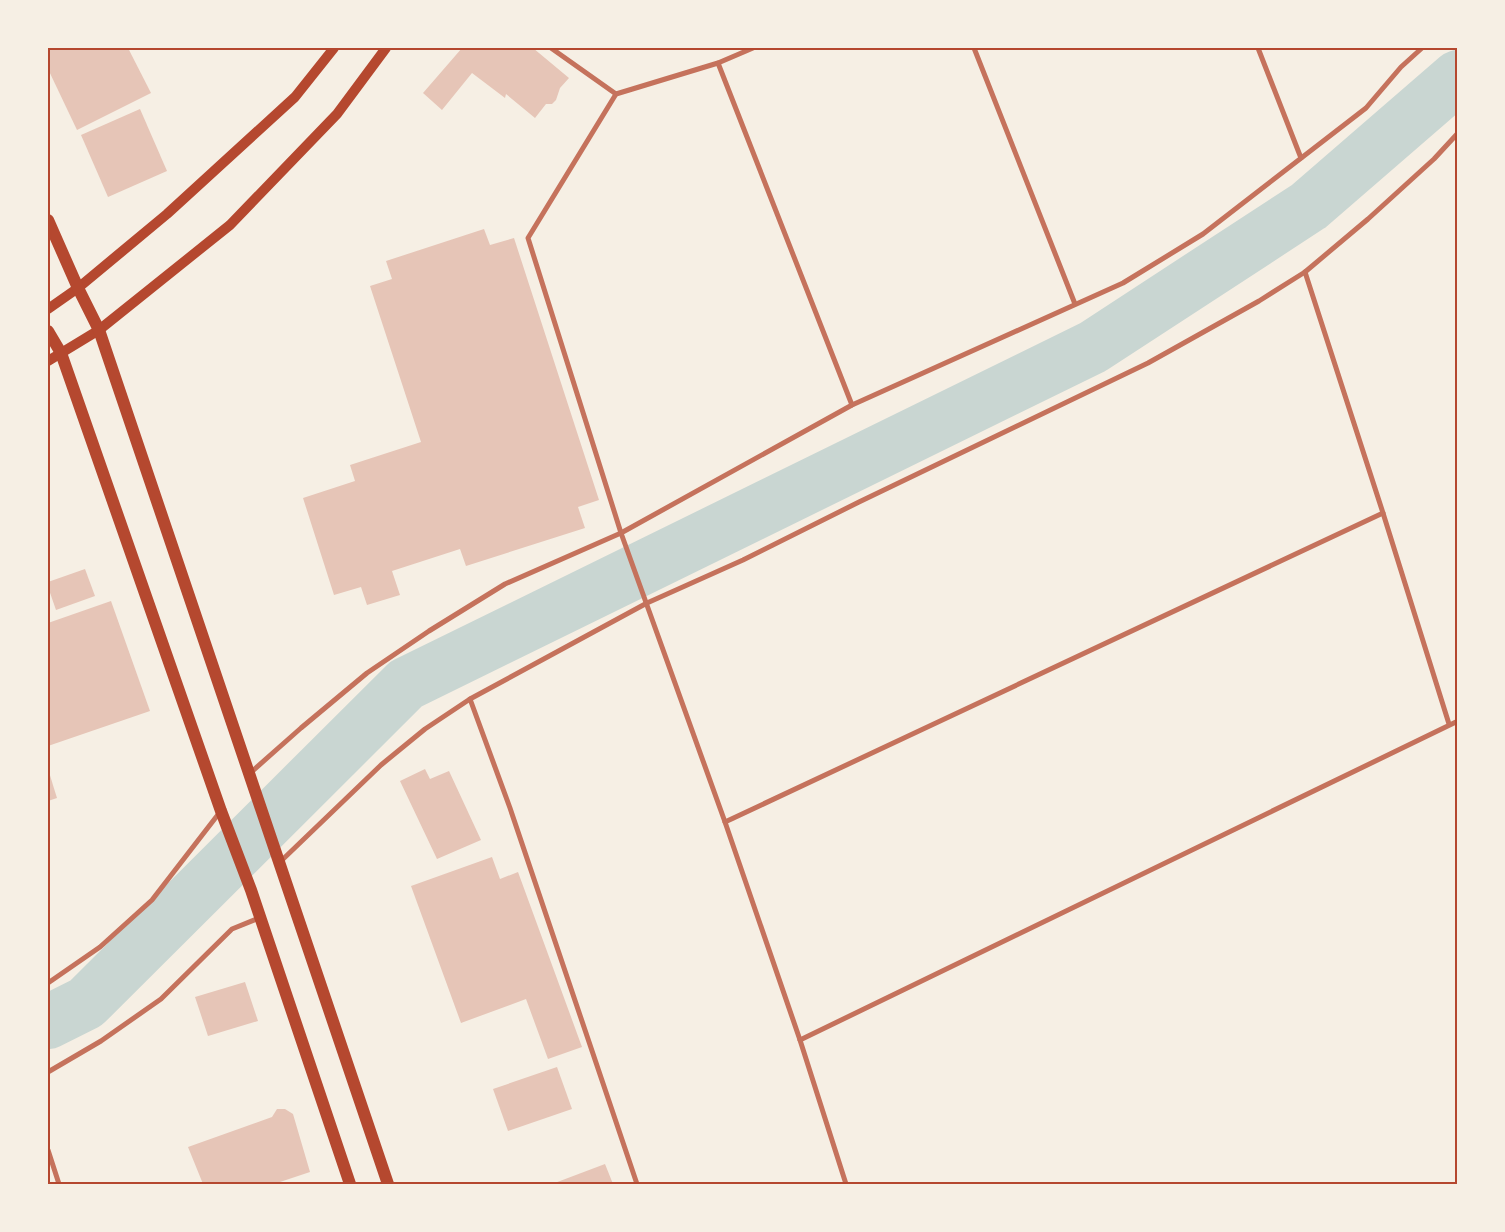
<svg xmlns="http://www.w3.org/2000/svg" width="1505" height="1232" font-family="Raleway,sans-serif">
  <style>
    .lines { fill: none; stroke-linecap: round; stroke-linejoin: round }
    .river { stroke: #c9d6d2; stroke-width: 54 }
    .building { fill: #e6c5b7 }
    .minor { stroke: #c5725c; stroke-width: 5 }
    .secondary { stroke: #b5482f; stroke-width: 10 }
    .primary { stroke: #b5482f; stroke-width: 12 }
    .neatline { fill: none; stroke: #b5482f; stroke-width: 2 }
  </style>
  <rect width="100%" height="100%" fill="#f6efe4"/>
  <g class="lines">
    <!-- river -->
    <path class="river" d="M 48,1022 L 86,1003 L 406,684 L 1093,347 L 1309,206 L 1458,77"/>
  </g>
  <!-- building -->
  <g class="building">
    <path d="M 48,48 L 128,48 L 151,93 L 77,130 L 48,69 Z"/>
    <path d="M 462,48 L 533,48 L 569,78 L 560,88 L 556,100 L 552,104 L 546,104 L 535,118 L 506,94 L 505,98 L 472,73 L 442,110 L 423,93 Z"/>
    <path d="M 140,109 L 167,171 L 108,197 L 81,135 Z"/>
    <path d="M 484,229 L 490,245 L 514,238 L 599,500 L 578,507 L 585,528 L 466,566 L 460,549 L 392,571 L 400,595 L 367,605 L 361,587 L 334,595 L 303,498 L 355,481 L 350,465 L 421,442 L 370,286 L 392,279 L 386,261 Z"/>
    <path d="M 85,569 L 95,596 L 56,610 L 48,587 L 48,582 Z"/>
    <path d="M 111,601 L 150,711 L 48,746 L 48,623 Z"/>
    <path d="M 48,769 L 57,798 L 48,801 Z"/>
    <path d="M 425,769 L 430,779 L 449,771 L 481,840 L 437,859 L 400,781 Z"/>
    <path d="M 492,857 L 500,879 L 518,872 L 582,1047 L 548,1059 L 526,999 L 461,1023 L 411,886 Z"/>
    <path d="M 245,982 L 258,1021 L 208,1036 L 195,997 Z"/>
    <path d="M 557,1067 L 572,1109 L 508,1131 L 493,1089 Z"/>
    <path d="M 277,1109 L 285,1109 L 293,1114 L 310,1172 L 274,1184 L 203,1184 L 188,1147 L 272,1117 Z"/>
    <path d="M 605,1164 L 613,1184 L 552,1184 Z"/>
  </g>
  <g class="lines">
    <!-- minor -->
    <g class="minor">
      <path d="M 551,48 L 616,94"/>
      <path d="M 753,48 L 718,63 L 616,94 L 528,238 L 621,533 L 725,822 L 800,1040 L 846,1184"/>
      <path d="M 974,48 L 1075,304"/>
      <path d="M 1258,48 L 1301,158"/>
      <path d="M 718,63 L 852,405"/>
      <path d="M 1305,272 L 1383,513 L 1449,724"/>
      <path d="M 470,699 L 510,808 L 637,1184"/>
      <path d="M 249,774 L 301,728 L 367,673 L 429,631 L 505,584 L 621,533 L 852,405 L 1123,283 L 1203,234 L 1366,108 L 1401,67 L 1422,48"/>
      <path d="M 725,822 L 1383,513"/>
      <path d="M 280,862 L 381,765 L 425,729 L 470,699 L 647,603 L 743,560 L 859,502 L 1148,363 L 1259,301 L 1305,272 L 1368,219 L 1434,159 L 1458,133"/>
      <path d="M 48,983 L 100,947 L 152,900 L 220,812"/>
      <path d="M 800,1040 L 1458,721"/>
      <path d="M 48,1072 L 101,1041 L 161,999 L 232,929 L 259,918"/>
      <path d="M 48,1150 L 59,1184"/>
    </g>
    <!-- secondary -->
    <g class="secondary">
      <path d="M 48,309 L 78,288 L 167,214 L 295,97 L 334,48"/>
      <path d="M 48,361 L 99,330 L 230,225 L 337,114 L 386,48"/>
    </g>
    <!-- primary -->
    <g class="primary">
      <path d="M 48,220 L 78,288 L 99,330 L 388,1184"/>
      <path d="M 48,331 L 61,353 L 221,811 L 251,890 L 350,1184"/>
    </g>
  </g>
  <!-- border -->
  <rect width="1505" height="1232" fill="none" stroke="#f6efe4" stroke-width="98"/>
  <rect x="49" y="49" width="1407" height="1134" class="neatline"/>
</svg>
